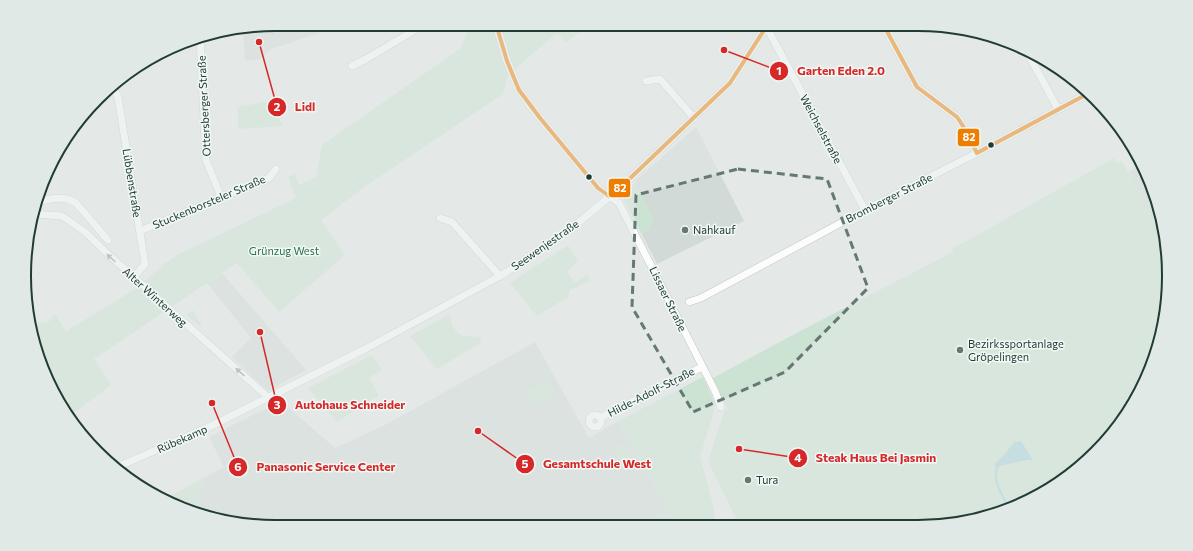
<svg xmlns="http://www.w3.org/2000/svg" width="1193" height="551" font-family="Commissioner,sans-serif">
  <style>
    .built { fill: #d1dad7 }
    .green { fill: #cce2d3 }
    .water { fill: #a4d0d8 }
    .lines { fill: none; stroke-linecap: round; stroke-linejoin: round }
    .stream { stroke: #a4d0d8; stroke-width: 2 }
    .minor-casing { stroke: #c1c6c4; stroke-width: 8 }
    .minor { stroke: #fbfcfb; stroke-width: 7 }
    .bus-1-casing { stroke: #f1f8f5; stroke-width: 7 }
    .bus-1 { stroke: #ef7d00; stroke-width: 4 }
    .oneway { fill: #8e9c98 }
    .marked { fill: none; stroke: #657973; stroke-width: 3; stroke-dasharray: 8 5; stroke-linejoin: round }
    .bus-dot { fill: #213c35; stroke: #f1f8f5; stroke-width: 1.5 }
    .poi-dot { fill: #657973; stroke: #f1f8f5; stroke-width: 1.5 }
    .labels { text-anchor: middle; stroke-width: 3; stroke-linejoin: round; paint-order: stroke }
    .street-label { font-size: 11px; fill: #213c35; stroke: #f1f8f5 }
    .poi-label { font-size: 11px; fill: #213c35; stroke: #f1f8f5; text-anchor: start }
    .park-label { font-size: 11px; fill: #2b7348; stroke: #f1f8f5 }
    .rim { fill: none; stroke: #213c35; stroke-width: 2 }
    .leader { fill: none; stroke: #d62828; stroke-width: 1.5 }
    .callout-dot { fill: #d62828; stroke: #f1f8f5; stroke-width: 1.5 }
    .mark-label { font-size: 12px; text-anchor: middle; font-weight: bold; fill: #fff }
    .callout-label { font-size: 12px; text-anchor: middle; font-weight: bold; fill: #d62828; stroke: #f1f8f5; stroke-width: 3; stroke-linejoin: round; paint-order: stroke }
    .line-badge { stroke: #f1f8f5; stroke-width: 1.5 }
    .badge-label { font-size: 11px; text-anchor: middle; font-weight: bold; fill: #fff }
  </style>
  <rect width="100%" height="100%" fill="#e4e9e7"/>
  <!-- built -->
  <g class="built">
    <path d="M 276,24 L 323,24 L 325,31 L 269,50 L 260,59 L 245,61 L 243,29 Z"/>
    <path d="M 696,127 L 744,221 L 657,264 L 623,197 L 623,195 L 636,183 L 635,181 Z"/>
    <path d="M 1141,165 L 1150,179 L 1160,233 L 1128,172 Z"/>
    <path d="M 222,273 L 268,326 L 306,370 L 268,391 L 232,357 L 251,338 L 207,283 Z"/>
    <path d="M 535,342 L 589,438 L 618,421 L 669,512 L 640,526 L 275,527 L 194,511 L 207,476 L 224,467 L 209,437 L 281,401 L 335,448 L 387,424 Z"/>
  </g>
  <!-- green -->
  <g class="green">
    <path d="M 470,24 L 591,24 L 566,42 L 557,33 L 508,75 L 503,94 L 364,187 L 321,220 L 345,255 L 279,312 L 237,263 L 94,359 L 111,385 L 70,416 L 58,401 L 33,327 L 41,322 C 48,324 51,321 53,315 L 55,314 L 66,331 L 137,288 L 164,264 L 179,254 L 296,198 L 288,177 L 295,174 L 299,185 L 316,177 L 322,145 L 461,48 Z"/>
    <path d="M 270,101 L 283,126 L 238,129 L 238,107 Z"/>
    <path d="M 1114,158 L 1117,164 L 1122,161 L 1160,233 L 1169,275 L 1150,372 L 1117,428 L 1071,475 L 1014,508 L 951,525 L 732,526 L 738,523 L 708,461 L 724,412 L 728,409 L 711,379 L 806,328 L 953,252 L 952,249 Z"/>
    <path d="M 636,183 L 654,220 L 654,223 L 650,226 L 651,229 L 642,235 L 623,197 L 623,195 Z"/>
    <path d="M 1154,198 L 1159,228 L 1146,202 Z"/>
    <path d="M 568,245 L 578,261 L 567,272 L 575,282 L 587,275 L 590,280 L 578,287 L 570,290 L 568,297 L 537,316 L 510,283 Z"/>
    <path d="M 193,310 L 202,326 L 201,327 L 186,315 Z"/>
    <path d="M 450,314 C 452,326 454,332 465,337 L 471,335 L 474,338 L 479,336 L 482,342 L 437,369 L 410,336 Z"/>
    <path d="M 372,355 L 382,370 L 369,378 L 379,395 L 337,422 L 308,388 Z"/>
    <path d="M 703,377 L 715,404 L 712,419 L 700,456 L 714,509 L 715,526 L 640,526 L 669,512 L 618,421 Z"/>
    <path d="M 548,379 L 556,393 L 532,406 L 525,392 Z"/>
    <path d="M 623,443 L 633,459 L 622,465 L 612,449 Z"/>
    <path d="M 207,476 L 194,511 L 179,508 L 165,499 Z"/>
  </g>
  <!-- water -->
  <path class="water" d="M 1021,441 L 1033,460 L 1027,460 L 994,467 L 996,463 L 1005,454 L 1014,442 Z"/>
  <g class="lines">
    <!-- stream -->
    <path class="stream" d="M 998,466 C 991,480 1003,497 1010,509"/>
    <!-- minor casing -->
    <g class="minor-casing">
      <g id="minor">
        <path d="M 496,24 L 507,61 L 515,81 L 519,90 L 530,106 L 598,188 L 619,203 L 715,391 L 721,407"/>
        <path d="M 883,24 L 917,87 L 957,117 L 963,126 L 977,153"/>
        <path d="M 766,26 L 865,210"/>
        <path d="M 200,36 L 206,160 L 221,197"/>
        <path d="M 1027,52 L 1058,109"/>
        <path d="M 352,66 L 366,59 L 425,24"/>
        <path d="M 646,81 L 660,79 L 694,118"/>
        <path d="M 112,85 L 118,97 L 145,264 L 134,277"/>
        <path d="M 39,201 L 57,198 L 68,199 L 76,203 L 108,240"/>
        <path d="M 34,214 L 62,216 L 85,232 L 110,256 L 269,398"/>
        <path d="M 440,218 L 452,222 L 500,276"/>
        <path d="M 140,231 L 269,178 L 276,169"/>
        <path d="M 689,302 L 701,298 L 865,210 L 977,153 L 1089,93"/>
        <circle cx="595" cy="421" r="6"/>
        <path d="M 600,418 L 702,367"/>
        <path d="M 115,468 L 211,426 L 367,348 L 500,276 L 545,247 L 577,224 L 621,187 L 730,83 L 768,24"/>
      </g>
    </g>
    <!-- minor -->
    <use href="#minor" class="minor"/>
    <!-- bus-1 casing -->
    <g class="bus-1-casing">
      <g id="bus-1">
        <path d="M 496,24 L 507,61 L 519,90 L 540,118 L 598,188 L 609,196 L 621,187 L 730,83 L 768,24"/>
        <path d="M 883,24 L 917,87 L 957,117 L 963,126 L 977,153 L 1089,93"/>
      </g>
    </g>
    <!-- bus-1 -->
    <use href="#bus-1" class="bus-1"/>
  </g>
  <!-- one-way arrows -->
  <defs><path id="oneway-solid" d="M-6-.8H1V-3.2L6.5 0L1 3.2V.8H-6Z"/></defs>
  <g class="oneway">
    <use href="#oneway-solid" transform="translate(111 258) rotate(-138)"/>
    <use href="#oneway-solid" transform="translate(240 372) rotate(-138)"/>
  </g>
  <!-- marked area -->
  <path d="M0 0H1193V551H0ZM 738,169 L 827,179 L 868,288 L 785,372 L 693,412 L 632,307 L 636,195 Z" fill="#e4e9e7" fill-opacity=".55" fill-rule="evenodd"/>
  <path class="marked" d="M 738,169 L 827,179 L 868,288 L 785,372 L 693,412 L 632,307 L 636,195 Z"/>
  <!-- markers -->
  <g class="bus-dot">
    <circle cx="991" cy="145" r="3.5"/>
    <circle cx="589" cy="177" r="3.5"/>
  </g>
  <g class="poi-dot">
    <circle cx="685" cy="230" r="4"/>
    <circle cx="960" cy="350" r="4"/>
    <circle cx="748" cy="480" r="4"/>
  </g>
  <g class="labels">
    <!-- street labels -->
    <g class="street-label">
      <text transform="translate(204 106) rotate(-93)" y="4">Ottersberger Straße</text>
      <text transform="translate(821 129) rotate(62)" y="4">Weichselstraße</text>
      <text transform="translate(132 183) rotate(81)" y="4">Lübbenstraße</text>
      <text transform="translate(889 198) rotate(-27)" y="4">Bromberger Straße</text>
      <text transform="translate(209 202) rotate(-23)" y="4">Stuckenborsteler Straße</text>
      <text transform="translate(545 245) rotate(-35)" y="4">Seewenjestraße</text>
      <text transform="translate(155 297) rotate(42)" y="4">Alter Winterweg</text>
      <text transform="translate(668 299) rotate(64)" y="4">Lissaer Straße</text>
      <text transform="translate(651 392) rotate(-27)" y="4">Hilde-Adolf-Straße</text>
      <text transform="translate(182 439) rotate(-24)" y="4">Rübekamp</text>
    </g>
    <!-- poi labels -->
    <g class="poi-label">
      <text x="693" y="234">Nahkauf</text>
      <text x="968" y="348">Bezirkssportanlage<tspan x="968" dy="13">Gröpelingen</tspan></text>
      <text x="756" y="484">Tura</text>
    </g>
    <!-- park labels -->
    <g class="park-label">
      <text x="284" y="255">Grünzug West</text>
    </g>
  </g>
  <!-- crop -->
  <path d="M0 0H1193V551H0ZM275 31H918A244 244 0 0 1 1162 275V276A244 244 0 0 1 918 520H275A244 244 0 0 1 31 276V275A244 244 0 0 1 275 31Z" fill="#e0e9e6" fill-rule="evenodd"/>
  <path class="rim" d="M275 31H918A244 244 0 0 1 1162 275V276A244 244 0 0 1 918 520H275A244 244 0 0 1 31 276V275A244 244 0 0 1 275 31Z"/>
  <!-- callouts -->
  <path class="leader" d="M724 50L779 71M259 42L277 107M260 332L277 405M739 449L798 458M478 431L525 464M212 403L238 467"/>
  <g class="callout-dot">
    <circle cx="724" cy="50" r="4"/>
    <circle cx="259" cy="42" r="4"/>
    <circle cx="260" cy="332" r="4"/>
    <circle cx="739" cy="449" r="4"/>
    <circle cx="478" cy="431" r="4"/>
    <circle cx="212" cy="403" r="4"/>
    <circle cx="779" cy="71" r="10"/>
    <circle cx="277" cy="107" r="10"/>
    <circle cx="277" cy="405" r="10"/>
    <circle cx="798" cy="458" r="10"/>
    <circle cx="525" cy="464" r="10"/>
    <circle cx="238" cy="467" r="10"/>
  </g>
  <g class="mark-label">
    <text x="779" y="75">1</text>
    <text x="277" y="111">2</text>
    <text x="277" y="409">3</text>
    <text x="798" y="462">4</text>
    <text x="525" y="468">5</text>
    <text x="238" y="471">6</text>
  </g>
  <g class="callout-label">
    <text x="841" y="75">Garten Eden 2.0</text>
    <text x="305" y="111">Lidl</text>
    <text x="350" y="409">Autohaus Schneider</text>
    <text x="876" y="462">Steak Haus Bei Jasmin</text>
    <text x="597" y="468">Gesamtschule West</text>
    <text x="326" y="471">Panasonic Service Center</text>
  </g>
  <g class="line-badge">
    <rect x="957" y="128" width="23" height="19" rx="4" fill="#ef7d00"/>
    <rect x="608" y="178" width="23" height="20" rx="4" fill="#ef7d00"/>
  </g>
  <g class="badge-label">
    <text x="969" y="141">82</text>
    <text x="620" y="192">82</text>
  </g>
</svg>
